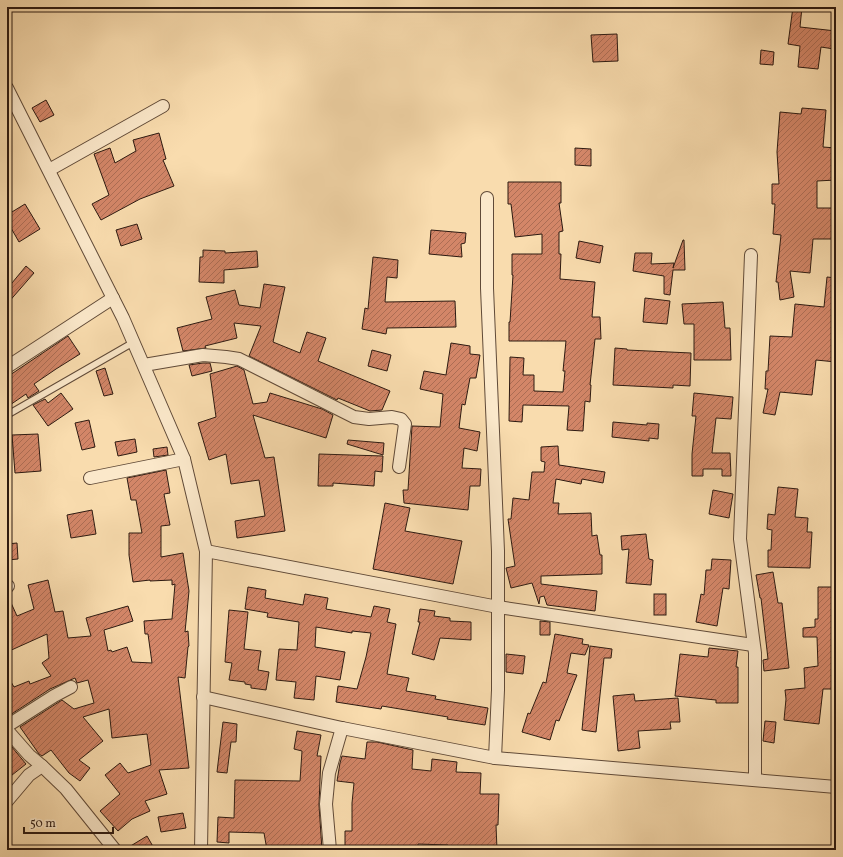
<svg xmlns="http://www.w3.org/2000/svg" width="843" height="857" font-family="Vollkorn,serif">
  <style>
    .building { fill: url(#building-hatch); stroke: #2d1a11 }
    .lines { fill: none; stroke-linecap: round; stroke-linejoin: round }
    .lane-casing { stroke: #604a38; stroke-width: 8 }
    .street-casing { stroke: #604a38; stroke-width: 14 }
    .lane { stroke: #fbe8ca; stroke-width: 6 }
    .street { stroke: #fbe8ca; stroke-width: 12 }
  </style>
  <defs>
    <pattern id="building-hatch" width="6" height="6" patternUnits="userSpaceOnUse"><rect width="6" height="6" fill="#d38668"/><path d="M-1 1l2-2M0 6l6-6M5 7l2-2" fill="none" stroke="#ac6d54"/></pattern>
  </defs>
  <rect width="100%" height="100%" fill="#f9dcae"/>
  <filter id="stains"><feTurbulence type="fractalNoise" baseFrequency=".005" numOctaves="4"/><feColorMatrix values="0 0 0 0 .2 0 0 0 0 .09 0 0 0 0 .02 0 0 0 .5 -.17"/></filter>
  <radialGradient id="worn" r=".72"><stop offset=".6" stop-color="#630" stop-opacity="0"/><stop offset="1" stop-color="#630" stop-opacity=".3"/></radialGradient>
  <!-- building -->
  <g class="building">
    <path d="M 793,7 L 802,7 L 800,27 L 836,31 L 834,49 L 821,47 L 818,69 L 798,67 L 800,46 L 788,44 Z"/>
    <path d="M 617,34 L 618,61 L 593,62 L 591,35 Z"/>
    <path d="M 761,50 L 774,52 L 773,65 L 760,64 Z"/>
    <path d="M 46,100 L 54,115 L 40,122 L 32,108 Z"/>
    <path d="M 802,108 L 826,110 L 823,147 L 836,148 L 836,180 L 817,181 L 817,208 L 836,208 L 836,239 L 813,239 L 810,273 L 790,271 L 794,297 L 780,300 L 778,282 L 776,282 L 781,235 L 773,234 L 775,204 L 772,204 L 772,184 L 779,184 L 777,152 L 780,112 L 801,114 Z"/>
    <path d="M 159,133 L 166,159 L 163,160 L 174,186 L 140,199 L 101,220 L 92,204 L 109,195 L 94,154 L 110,148 L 115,163 L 136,151 L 133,140 Z"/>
    <path d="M 575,148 L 591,149 L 591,166 L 575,165 Z"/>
    <path d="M 508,182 L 561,182 L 561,203 L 559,203 L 563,231 L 559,232 L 559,254 L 561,254 L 560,279 L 595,282 L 592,317 L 600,317 L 601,339 L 595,339 L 590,385 L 591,385 L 590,402 L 585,401 L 583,431 L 567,430 L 569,406 L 523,405 L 522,422 L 509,421 L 510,357 L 524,358 L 523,375 L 534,375 L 534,391 L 563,392 L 565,371 L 563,371 L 566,341 L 509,341 L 509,322 L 510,322 L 513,275 L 512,275 L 512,254 L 542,254 L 542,234 L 515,237 L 511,204 L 508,204 Z"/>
    <path d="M 25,204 L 40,229 L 19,242 L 7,221 L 7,215 Z"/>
    <path d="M 137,224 L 142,239 L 121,246 L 116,230 Z"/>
    <path d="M 431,230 L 466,233 L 465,243 L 461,244 L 462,257 L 429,254 Z"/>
    <path d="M 683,240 L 684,240 L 685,270 L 673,270 L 670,295 L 664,294 L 664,276 L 633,271 L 635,253 L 652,253 L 651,264 L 674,263 L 673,268 Z"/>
    <path d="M 579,241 L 603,246 L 600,263 L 576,258 Z"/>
    <path d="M 203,250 L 225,251 L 225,253 L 257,251 L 258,267 L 224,270 L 224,283 L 199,282 L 200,257 L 203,257 Z"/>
    <path d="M 373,257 L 398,260 L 397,278 L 387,277 L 385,302 L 455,301 L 456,327 L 387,328 L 386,334 L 362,329 L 365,308 L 368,309 Z"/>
    <path d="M 26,266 L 34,273 L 7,304 L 7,289 Z"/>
    <path d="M 827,277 L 836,278 L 836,362 L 816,360 L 812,395 L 780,392 L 775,415 L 763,413 L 768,389 L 765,389 L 766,371 L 768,371 L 770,336 L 792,337 L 795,304 L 824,307 Z"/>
    <path d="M 264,284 L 285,287 L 273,342 L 300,353 L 307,332 L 326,338 L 318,361 L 390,391 L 382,410 L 370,411 L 338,398 L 337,400 L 249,356 L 261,326 L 234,323 L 237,338 L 205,346 L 206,348 L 183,351 L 177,328 L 212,319 L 206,297 L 235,290 L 239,305 L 260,308 Z"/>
    <path d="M 645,298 L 670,301 L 667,324 L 643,322 Z"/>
    <path d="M 723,302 L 725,328 L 730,328 L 731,360 L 694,360 L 694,324 L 684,324 L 682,304 Z"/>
    <path d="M 68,336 L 80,354 L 56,369 L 34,384 L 39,391 L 28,398 L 26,394 L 7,407 L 7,377 Z"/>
    <path d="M 451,343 L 470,346 L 470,354 L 480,355 L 476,378 L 470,378 L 465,405 L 462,404 L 459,428 L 480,432 L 477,451 L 464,448 L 462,468 L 481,469 L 480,486 L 470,486 L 468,510 L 404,503 L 403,490 L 408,490 L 412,426 L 440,427 L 443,394 L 420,389 L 424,371 L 446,375 Z"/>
    <path d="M 615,348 L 627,349 L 627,350 L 691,353 L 690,386 L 673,385 L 673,388 L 613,385 Z"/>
    <path d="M 372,350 L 391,355 L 387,371 L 368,366 Z"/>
    <path d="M 203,363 L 210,363 L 212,371 L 192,376 L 189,365 Z"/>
    <path d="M 237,366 L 244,370 L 253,404 L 267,402 L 270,393 L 322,409 L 333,415 L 326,438 L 253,415 L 265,458 L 274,457 L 285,531 L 237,538 L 235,521 L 265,516 L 259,480 L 231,484 L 226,454 L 209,460 L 198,423 L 216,417 L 210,374 Z"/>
    <path d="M 105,368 L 113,394 L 104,396 L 96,371 Z"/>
    <path d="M 61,393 L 73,409 L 48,426 L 33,405 L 45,399 L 48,403 Z"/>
    <path d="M 694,393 L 733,397 L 731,419 L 716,418 L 712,453 L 730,453 L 731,476 L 722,476 L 722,469 L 703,469 L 703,476 L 692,476 L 692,454 L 696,416 L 692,416 Z"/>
    <path d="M 89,420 L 95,447 L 82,450 L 75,423 Z"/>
    <path d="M 613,422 L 647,425 L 647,423 L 659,424 L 658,439 L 649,438 L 649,441 L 612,437 Z"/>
    <path d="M 38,434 L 41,471 L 15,473 L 12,435 Z"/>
    <path d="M 135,439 L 137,452 L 118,456 L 115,442 Z"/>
    <path d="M 348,440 L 384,443 L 383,455 L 347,444 Z"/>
    <path d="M 558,446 L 559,465 L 605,472 L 603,483 L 582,479 L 581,484 L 556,479 L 553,503 L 559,503 L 558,514 L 591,513 L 592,536 L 597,535 L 600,555 L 602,555 L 602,574 L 541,576 L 541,584 L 597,591 L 595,611 L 547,605 L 544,596 L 540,597 L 539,604 L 532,583 L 511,588 L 506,568 L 515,566 L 508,519 L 511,519 L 513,498 L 529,500 L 532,472 L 544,472 L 545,462 L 541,461 L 541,447 Z"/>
    <path d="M 167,447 L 168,455 L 154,457 L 153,449 Z"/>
    <path d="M 319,454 L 383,456 L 382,472 L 375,471 L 374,486 L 333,483 L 333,486 L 318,486 Z"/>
    <path d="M 166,470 L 170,493 L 164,494 L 170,525 L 161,526 L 161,557 L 183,553 L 189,591 L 185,632 L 188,631 L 189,646 L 188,647 L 185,678 L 178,677 L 189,768 L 159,770 L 167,794 L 145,801 L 150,811 L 132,819 L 118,831 L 100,811 L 120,794 L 105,775 L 120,763 L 128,773 L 151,765 L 147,734 L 112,738 L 109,709 L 83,717 L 103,741 L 79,760 L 90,768 L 80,781 L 69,773 L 51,750 L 42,756 L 39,754 L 20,727 L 62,700 L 74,709 L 94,703 L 88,680 L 77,683 L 75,678 L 50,689 L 7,717 L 7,675 L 14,687 L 29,681 L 30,684 L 51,676 L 42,663 L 49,658 L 47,634 L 7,652 L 7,594 L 17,616 L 34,609 L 28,585 L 48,580 L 55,612 L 63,611 L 68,638 L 91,636 L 86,618 L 128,606 L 133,621 L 104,630 L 108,651 L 111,650 L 112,652 L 127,647 L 132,662 L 152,663 L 148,634 L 145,634 L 144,621 L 172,619 L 175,584 L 172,585 L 172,580 L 150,581 L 150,580 L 133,582 L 129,555 L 129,533 L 142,533 L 136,500 L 131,500 L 127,478 Z"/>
    <path d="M 778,487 L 798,489 L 795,517 L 808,518 L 807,532 L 812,532 L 810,568 L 768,567 L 768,550 L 771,550 L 772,530 L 767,529 L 768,514 L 775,515 Z"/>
    <path d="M 713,490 L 733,494 L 729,518 L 709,514 Z"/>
    <path d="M 385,503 L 410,508 L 405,531 L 462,541 L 453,584 L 373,569 Z"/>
    <path d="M 92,510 L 96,534 L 71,538 L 67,515 Z"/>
    <path d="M 646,534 L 649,559 L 653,560 L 651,585 L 626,583 L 629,549 L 622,550 L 621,536 Z"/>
    <path d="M 17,543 L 18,559 L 7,560 L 7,544 Z"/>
    <path d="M 712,559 L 731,560 L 729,589 L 723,588 L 717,626 L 696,622 L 701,594 L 704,595 L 706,570 L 711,570 Z"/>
    <path d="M 773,572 L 778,603 L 782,603 L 789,668 L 764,671 L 763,660 L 768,659 L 761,598 L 760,598 L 756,575 Z"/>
    <path d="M 248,587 L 266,590 L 265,598 L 303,605 L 305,594 L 328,598 L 326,609 L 371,617 L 374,606 L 390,609 L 387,622 L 396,624 L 387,674 L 409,678 L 406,691 L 436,696 L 435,699 L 488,708 L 485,725 L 447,719 L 448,717 L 382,706 L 381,709 L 336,702 L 338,686 L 357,689 L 366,657 L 371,633 L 352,631 L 352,633 L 316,627 L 315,647 L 345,652 L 340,680 L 316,676 L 314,700 L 294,698 L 296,682 L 276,680 L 279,649 L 297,650 L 299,622 L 267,617 L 268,613 L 245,609 Z"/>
    <path d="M 818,587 L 836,587 L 836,689 L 823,689 L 819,724 L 784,720 L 786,699 L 785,690 L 805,688 L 804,668 L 818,666 L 817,637 L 803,637 L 803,628 L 815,627 L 815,619 L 818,619 Z"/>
    <rect x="654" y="594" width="12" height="21"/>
    <path d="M 420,609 L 435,611 L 434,616 L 450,618 L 450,621 L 471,622 L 471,640 L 440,638 L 434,660 L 412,654 L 420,622 L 418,622 Z"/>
    <path d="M 229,610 L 248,612 L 244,649 L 261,651 L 258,670 L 269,672 L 266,690 L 251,688 L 251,685 L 245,684 L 245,682 L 229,680 L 232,663 L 225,662 Z"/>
    <path d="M 540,621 L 550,622 L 550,635 L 540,635 Z"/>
    <path d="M 555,634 L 583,639 L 582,644 L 589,645 L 585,655 L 571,653 L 567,673 L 577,675 L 559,721 L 556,720 L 550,740 L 522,732 L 528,713 L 530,714 L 543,682 L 546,683 Z"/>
    <path d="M 590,646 L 612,649 L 611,658 L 604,658 L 596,732 L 582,730 Z"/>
    <path d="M 709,648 L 738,651 L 736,667 L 738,667 L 738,703 L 716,703 L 716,700 L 675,696 L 680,654 L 708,657 Z"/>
    <path d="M 506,654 L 525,656 L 523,674 L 506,672 Z"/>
    <path d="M 634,694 L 635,701 L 678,698 L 680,722 L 670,722 L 671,729 L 638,731 L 640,748 L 618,751 L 613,696 Z"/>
    <path d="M 765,721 L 776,722 L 774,743 L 763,741 Z"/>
    <path d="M 223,722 L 237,724 L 236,742 L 231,742 L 227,773 L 217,772 Z"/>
    <path d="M 297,731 L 321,735 L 317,756 L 321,756 L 319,805 L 322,850 L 267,850 L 264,833 L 229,832 L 229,843 L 217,842 L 218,817 L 234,818 L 235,780 L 300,781 L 302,751 L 294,749 Z"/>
    <path d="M 7,741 L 26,764 L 7,779 Z"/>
    <path d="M 367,742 L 377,742 L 413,750 L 412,769 L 431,771 L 432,759 L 457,762 L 456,772 L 481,773 L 480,794 L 499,794 L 498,825 L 496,825 L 497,850 L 448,850 L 448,845 L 418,844 L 418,850 L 398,848 L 398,850 L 345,850 L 345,831 L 352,831 L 352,803 L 354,783 L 337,781 L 340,763 L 342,756 L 365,759 Z"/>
    <path d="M 183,813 L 186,828 L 161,832 L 158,817 Z"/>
    <path d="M 147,836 L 155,850 L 124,850 Z"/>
  </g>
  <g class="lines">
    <!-- lane casing -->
    <g class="lane-casing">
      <path id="lane" d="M 7,415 L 134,342"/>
    </g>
    <!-- street casing -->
    <g class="street-casing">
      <g id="street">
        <path d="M 7,88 L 123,318 L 184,459 L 206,551 L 201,850"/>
        <path d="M 49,170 L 163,106"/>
        <path d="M 487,198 L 487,288 L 498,551 L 498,690 L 495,758"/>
        <path d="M 751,255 L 740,539 L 755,653 L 755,780"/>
        <path d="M 144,365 L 203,355 L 226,357 L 239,359 L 354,417 L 369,419 L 392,417 L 401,419 L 405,424 L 399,467"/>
        <path d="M 7,367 L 113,298"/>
        <path d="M 90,478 L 184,459"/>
        <path d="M 206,551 L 498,607 L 753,645"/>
        <path d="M 7,587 L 8,586"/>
        <path d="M 203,697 L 342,728 L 495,758 L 836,787"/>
        <path d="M 7,726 L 54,696 L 71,687"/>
        <path d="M 7,730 L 29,755 L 42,766"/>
        <path d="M 7,801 L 29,775 L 42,766 L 66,789 L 115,850"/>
        <path d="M 330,850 L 326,804 L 329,773 L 342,728"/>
      </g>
    </g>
    <!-- lane -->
    <use href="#lane" class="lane"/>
    <!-- street -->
    <use href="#street" class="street"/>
  </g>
  <!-- margin -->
  <rect width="843" height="857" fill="none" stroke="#f9dcae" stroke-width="24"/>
  <rect x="8" y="8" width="827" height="841" fill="none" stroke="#2d1a11" stroke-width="2"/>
  <rect x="12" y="12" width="819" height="833" fill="none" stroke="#2d1a11"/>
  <!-- scale -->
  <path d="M24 827v6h89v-6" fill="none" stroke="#2d1a11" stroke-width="2"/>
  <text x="30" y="827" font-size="12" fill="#2d1a11" stroke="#fbe8ca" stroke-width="3" paint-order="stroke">50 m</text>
  <rect width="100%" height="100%" filter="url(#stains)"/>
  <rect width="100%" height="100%" fill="url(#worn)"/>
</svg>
